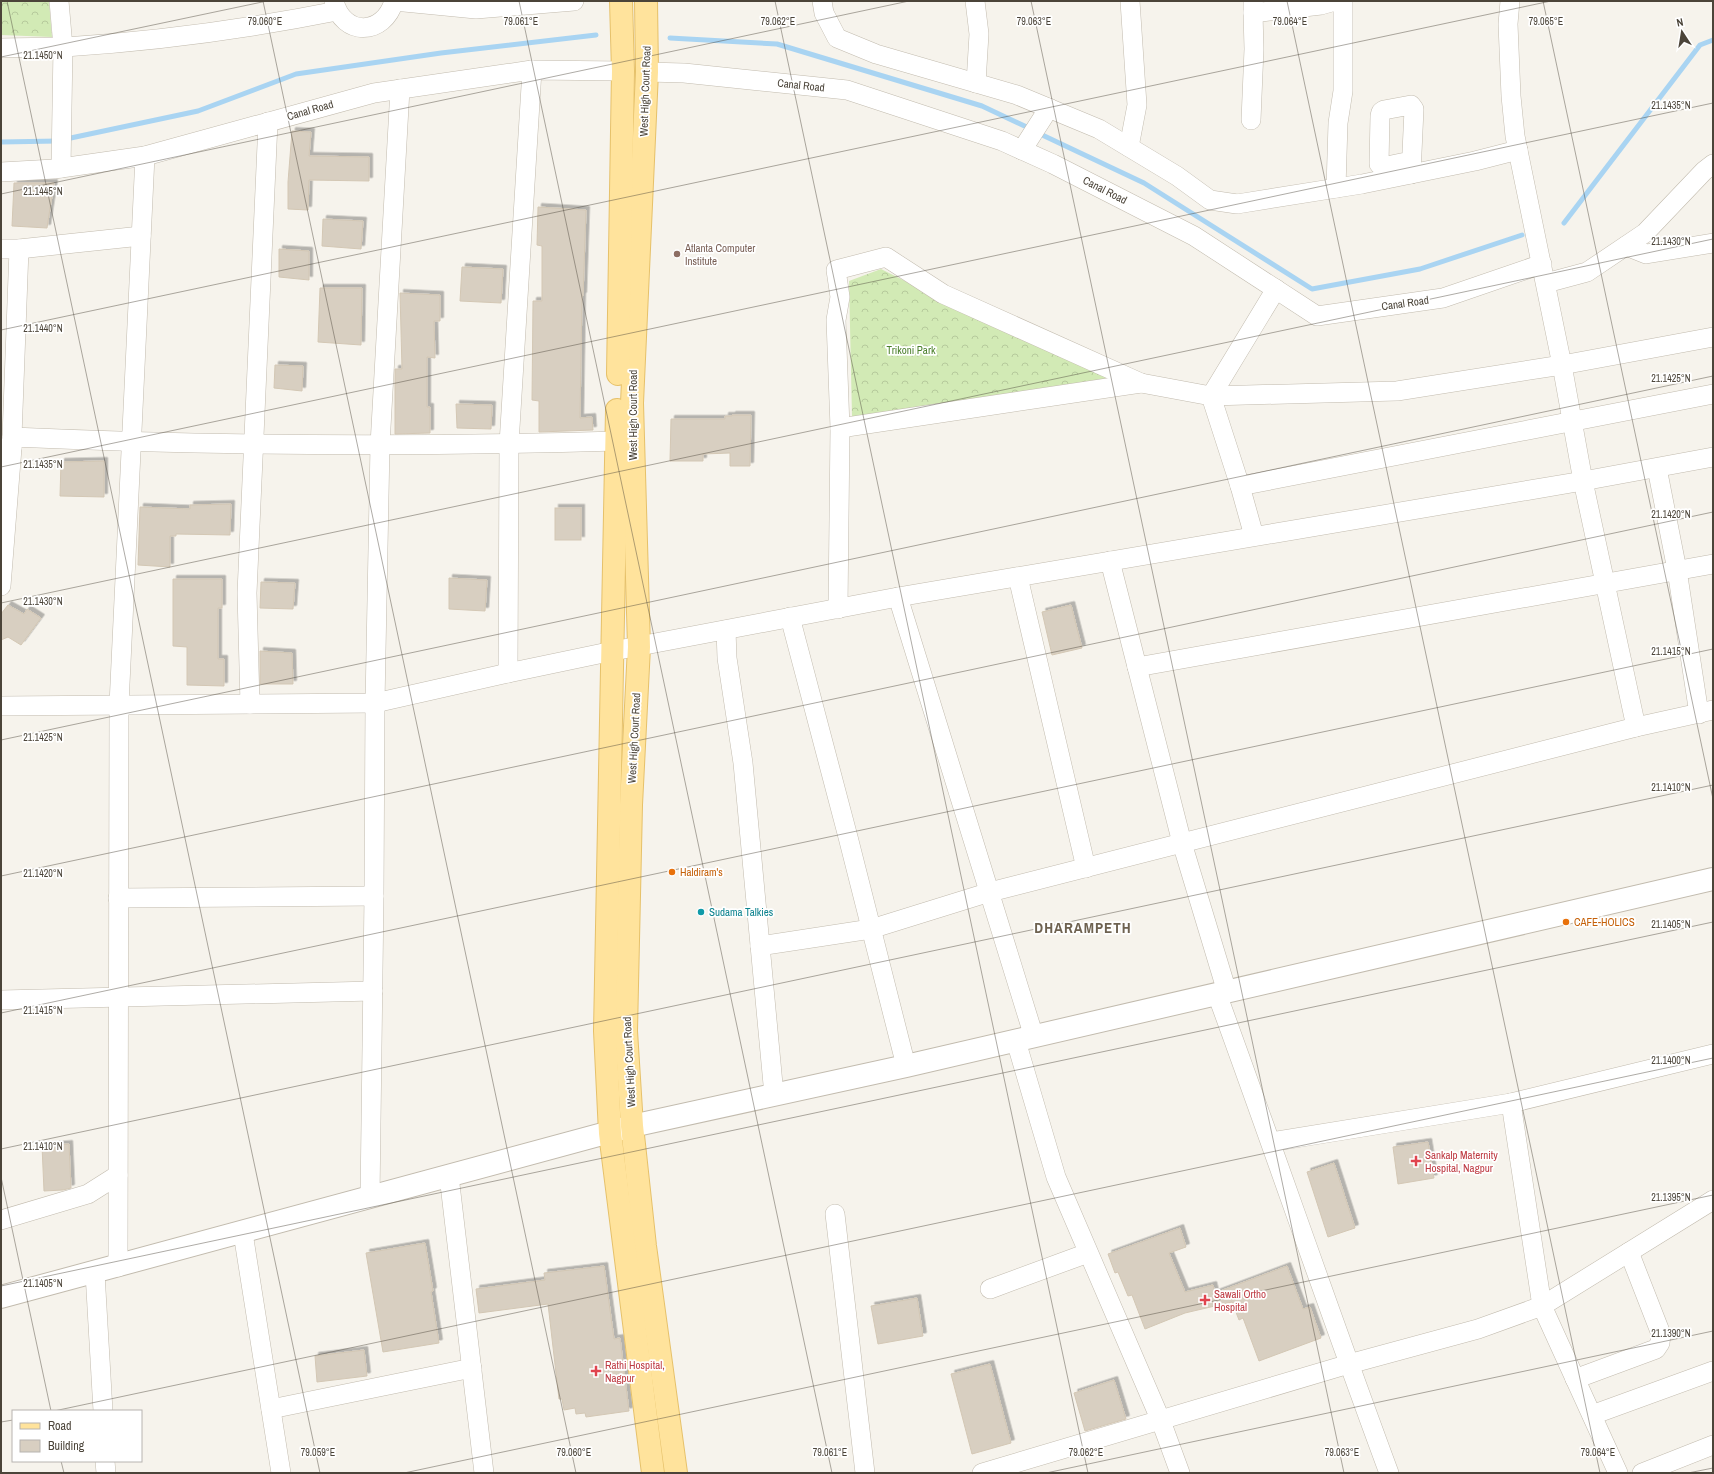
<svg xmlns="http://www.w3.org/2000/svg" width="1714" height="1474" font-family="'Archivo Narrow',sans-serif">
  <style>
    .forest { fill: url(#forest-crowns) }
    .lines { fill: none; stroke-linecap: round; stroke-linejoin: round }
    .stream { stroke: #a9d4f2; stroke-width: 5 }
    .building { fill: #d8cfc1; stroke: #d3c7b4; filter: url(#shadow) }
    .minor-casing { stroke: #c2bbae; stroke-width: 20 }
    .tertiary-casing { stroke: #c2bbae; stroke-width: 24 }
    .primary-casing { stroke: #e6c16a; stroke-width: 24 }
    .minor { stroke: #fff; stroke-width: 19 }
    .tertiary { stroke: #fff; stroke-width: 22 }
    .primary { stroke: #ffe39c; stroke-width: 22 }
    .ticks { fill: none; stroke: #4b4439; stroke-width: 1; stroke-opacity: 0.45 }
    .education-dot { fill: #8d6e63; stroke: #fff; stroke-width: 1.5 }
    .food-dot { fill: #e8710a; stroke: #fff; stroke-width: 1.5 }
    .culture-dot { fill: #0f9aa8; stroke: #fff; stroke-width: 1.5 }
    .health-dot { fill: #e0444e; stroke: #fff; stroke-width: 1.5 }
    .labels { text-anchor: middle; stroke-width: 3.5; stroke-linejoin: round; paint-order: stroke }
    .street-label { font-size: 11px; fill: #4b4439; stroke: #fff }
    .education-label { font-size: 11px; fill: #785e54; stroke: #fff; text-anchor: start }
    .park-label { font-size: 11px; fill: #4a7f2a; stroke: #fff }
    .food-label { font-size: 11px; fill: #c56008; stroke: #fff; text-anchor: start }
    .culture-label { font-size: 11px; fill: #0d838f; stroke: #fff; text-anchor: start }
    .health-label { font-size: 11px; fill: #be3a42; stroke: #fff; text-anchor: start }
    .district-label { font-size: 15px; font-weight: bold; letter-spacing: 1px; fill: #6e6250; stroke: #fff }
    .ticks-label { font-size: 10px; text-anchor: middle; fill: #4b4439; stroke: #fff; stroke-width: 3.5; stroke-linejoin: round; paint-order: stroke }
  </style>
  <defs>
    <pattern id="forest-crowns" width="20" height="18" patternUnits="userSpaceOnUse"><rect width="20" height="18" fill="#d2eab5"/><path d="M2 6a3 3 0 1 1 6 0M12 15a3 3 0 1 1 6 0" fill="none" stroke="#b6ca9c"/></pattern>
    <filter id="shadow"><feDropShadow dx="3.5" dy="-3.5" stdDeviation="0" flood-color="#0004"/></filter>
  </defs>
  <rect width="100%" height="100%" fill="#f6f3ec"/>
  <!-- forest -->
  <g class="forest">
    <path d="M 1,1 L 49,1 L 52,37 L 1,35 Z"/>
    <path d="M 881,269 L 953,305 L 1125,386 L 852,417 L 849,281 Z"/>
  </g>
  <g class="lines">
    <!-- stream -->
    <g class="stream">
      <path d="M 670,38 L 777,44 L 982,106 L 1031,129"/>
      <path d="M 1038,133 L 1144,183 L 1312,289 L 1420,269 L 1522,235"/>
      <path d="M 66,139 L 198,111 L 296,74 L 441,53 L 596,35"/>
      <path d="M 1,142 L 58,141"/>
      <path d="M 1564,223 L 1700,45 L 1713,40"/>
    </g>
  </g>
  <!-- building -->
  <g class="building">
    <path d="M 292,131 L 311,132 L 309,156 L 369,157 L 369,181 L 309,180 L 308,210 L 288,209 L 288,182 Z"/>
    <path d="M 14,183 L 54,183 L 47,228 L 12,226 Z"/>
    <path d="M 538,207 L 586,210 L 583,296 L 582,296 L 580,418 L 592,417 L 593,430 L 539,432 L 539,401 L 532,400 L 533,301 L 542,301 L 542,246 L 537,245 Z"/>
    <path d="M 323,219 L 363,221 L 361,249 L 322,246 Z"/>
    <path d="M 279,249 L 309,251 L 309,280 L 279,277 Z"/>
    <path d="M 462,267 L 503,269 L 501,303 L 460,301 Z"/>
    <path d="M 320,288 L 362,288 L 361,345 L 318,342 Z"/>
    <path d="M 400,293 L 440,295 L 440,321 L 434,321 L 435,358 L 427,357 L 427,407 L 430,407 L 430,433 L 395,434 L 395,369 L 402,369 Z"/>
    <path d="M 275,365 L 303,366 L 302,391 L 274,388 Z"/>
    <path d="M 456,404 L 492,405 L 491,429 L 457,428 Z"/>
    <path d="M 732,415 L 751,415 L 750,466 L 730,466 L 730,453 L 703,454 L 703,461 L 670,461 L 671,419 L 725,419 L 725,416 L 732,416 Z"/>
    <path d="M 104,461 L 104,497 L 60,496 L 61,462 Z"/>
    <path d="M 231,504 L 230,535 L 176,534 L 176,536 L 170,536 L 170,567 L 138,565 L 140,507 L 190,509 L 190,505 Z"/>
    <rect x="555" y="508" width="26" height="32"/>
    <path d="M 449,578 L 487,580 L 485,611 L 449,609 Z"/>
    <path d="M 173,579 L 222,579 L 222,608 L 218,608 L 218,659 L 224,659 L 224,686 L 187,685 L 187,647 L 173,646 Z"/>
    <path d="M 261,582 L 295,583 L 293,609 L 260,608 Z"/>
    <path d="M 8,605 L 24,614 L 27,609 L 41,618 L 21,645 L 8,637 L 1,640 L 1,614 Z"/>
    <path d="M 1071,605 L 1082,648 L 1052,655 L 1042,612 Z"/>
    <path d="M 260,651 L 292,653 L 293,684 L 260,684 Z"/>
    <path d="M 1428,1142 L 1434,1178 L 1398,1184 L 1393,1147 Z"/>
    <path d="M 69,1144 L 71,1188 L 63,1190 L 44,1191 L 42,1146 Z"/>
    <path d="M 1334,1163 L 1355,1228 L 1328,1237 L 1307,1172 Z"/>
    <path d="M 1180,1228 L 1186,1247 L 1169,1253 L 1185,1292 L 1213,1285 L 1215,1293 L 1287,1266 L 1303,1309 L 1310,1307 L 1321,1338 L 1259,1361 L 1243,1318 L 1239,1320 L 1232,1302 L 1185,1313 L 1145,1329 L 1132,1295 L 1128,1296 L 1118,1272 L 1115,1273 L 1108,1254 Z"/>
    <path d="M 425,1243 L 433,1291 L 431,1292 L 439,1343 L 383,1352 L 366,1253 Z"/>
    <path d="M 604,1266 L 614,1339 L 620,1338 L 629,1411 L 586,1417 L 585,1413 L 576,1414 L 575,1408 L 564,1410 L 562,1399 L 559,1399 L 548,1304 L 479,1313 L 476,1289 L 545,1280 L 544,1273 Z"/>
    <path d="M 917,1298 L 923,1336 L 878,1344 L 871,1306 Z"/>
    <path d="M 364,1350 L 367,1376 L 317,1382 L 315,1356 Z"/>
    <path d="M 990,1364 L 1011,1443 L 972,1454 L 951,1374 Z"/>
    <path d="M 1114,1380 L 1126,1419 L 1085,1431 L 1074,1393 Z"/>
  </g>
  <g class="lines">
    <!-- minor casing -->
    <g class="minor-casing">
      <g id="minor">
        <path d="M 59,1 L 63,47 L 61,168"/>
        <path d="M 334,1 C 343,37 384,36 394,1"/>
        <path d="M 394,1 L 476,9 L 574,1"/>
        <path d="M 822,1 L 824,13 L 837,38 L 876,54 L 1017,95 L 1099,129 L 1177,176 L 1210,200 L 1237,204 L 1362,184 L 1475,161 L 1518,150"/>
        <path d="M 975,1 L 979,34 L 976,83"/>
        <path d="M 1253,1 L 1253,13 L 1321,5 L 1335,1"/>
        <path d="M 1510,1 L 1508,24 L 1511,96 L 1515,136 L 1562,365 L 1583,481 L 1636,727"/>
        <path d="M 1,48 C 22,47 44,48 65,47 C 156,41 247,29 337,11"/>
        <path d="M 647,72 L 684,73 L 847,90 L 1002,141 L 1053,164 L 1194,236 L 1317,316 L 1443,298 L 1542,264"/>
        <path d="M 1251,120 L 1254,49 L 1253,13"/>
        <path d="M 1129,147 L 1137,105 L 1130,1"/>
        <path d="M 1022,150 L 1049,108"/>
        <path d="M 1406,162 L 1382,167 L 1379,164 L 1380,116 L 1381,112 L 1384,110 L 1411,105 L 1414,109 L 1411,174"/>
        <path d="M 1,172 L 54,169 L 145,156 L 374,93 L 532,70 L 623,71"/>
        <path d="M 1336,188 L 1338,123 L 1343,91 L 1343,1"/>
        <path d="M 1626,246 L 1646,254 L 1713,243"/>
        <path d="M 1,249 L 19,249 L 141,236"/>
        <path d="M 1546,283 L 1587,272 L 1645,233 L 1704,171 L 1713,164"/>
        <path d="M 1276,289 L 1211,396 L 1240,486 L 1713,394"/>
        <path d="M 840,428 L 1141,383 L 1211,396 L 1397,391 L 1562,365 L 1713,337"/>
        <path d="M 12,437 L 19,249"/>
        <path d="M 1,448 L 12,448 L 12,437 C 214,446 415,447 617,441"/>
        <path d="M 1657,468 L 1677,570 L 1699,714"/>
        <path d="M 1240,486 L 1254,536"/>
        <path d="M 1110,561 L 1182,843 L 1227,992"/>
        <path d="M 1018,577 L 1086,868"/>
        <path d="M 1,586 L 12,448"/>
        <path d="M 898,597 L 1034,1037"/>
        <path d="M 838,609 L 840,428 L 836,320 L 840,297 L 836,270 L 886,257 L 943,294 L 1141,383"/>
        <path d="M 790,617 L 848,837 L 906,1066"/>
        <path d="M 726,630 L 727,658 L 743,763 L 774,1095"/>
        <path d="M 1137,667 L 1713,564"/>
        <path d="M 508,673 L 509,444 L 532,70"/>
        <path d="M 250,704 L 247,593 L 268,122"/>
        <path d="M 1,706 L 375,703 L 508,673 L 613,651 L 898,597 L 1583,481 L 1713,457"/>
        <path d="M 118,898 L 374,896"/>
        <path d="M 760,946 L 871,929 L 990,892 L 1636,727 L 1713,710"/>
        <path d="M 1217,994 C 1275,1153 1330,1314 1389,1473"/>
        <path d="M 1,1000 L 373,991"/>
        <path d="M 1016,1041 L 1056,1177 L 1161,1421 L 1180,1473"/>
        <path d="M 1511,1103 L 1542,1306 L 1618,1473"/>
        <path d="M 1271,1142 L 1511,1103 L 1713,1054"/>
        <path d="M 449,1176 L 484,1473"/>
        <path d="M 370,1198 L 374,896 L 375,703 L 380,445 L 400,89"/>
        <path d="M 835,1214 L 865,1473"/>
        <path d="M 1,1220 L 88,1194 L 118,1175"/>
        <path d="M 243,1233 L 281,1473"/>
        <path d="M 118,1267 L 119,705 L 145,156"/>
        <path d="M 95,1273 L 103,1411"/>
        <path d="M 990,1289 L 1088,1253"/>
        <path d="M 1575,1379 L 1656,1349 L 1660,1343 L 1661,1334 L 1629,1252"/>
        <path d="M 271,1409 L 472,1368"/>
        <path d="M 1592,1415 L 1713,1371"/>
        <path d="M 105,1461 L 106,1473"/>
        <path d="M 982,1473 L 1349,1364 L 1478,1329 L 1542,1306 L 1713,1200"/>
        <path d="M 1642,1473 L 1713,1445"/>
      </g>
    </g>
    <!-- tertiary casing -->
    <g class="tertiary-casing">
      <path id="tertiary" d="M 1,1297 L 632,1126 L 906,1066 L 1713,879"/>
    </g>
    <!-- primary casing -->
    <g class="primary-casing">
      <g id="primary">
        <path d="M 646,1 L 647,72 L 632,403 L 639,647 L 631,805 L 626,1031 L 632,1126 L 645,1246 L 676,1473"/>
        <path d="M 618,374 L 623,71 L 621,1"/>
        <path d="M 617,410 L 605,1031 L 610,1133 L 653,1473"/>
      </g>
    </g>
    <!-- minor -->
    <use href="#minor" class="minor"/>
    <!-- tertiary -->
    <use href="#tertiary" class="tertiary"/>
    <!-- primary -->
    <use href="#primary" class="primary"/>
  </g>
  <!-- ticks -->
  <path class="ticks" d="M 7,1 L 320,1473M 263,1 L 576,1473M 519,1 L 832,1473M 775,1 L 1088,1473M 1031,1 L 1344,1473M 1287,1 L 1600,1473M 1543,1 L 1713,799M 1,57 L 267,1M 1,194 L 909,1M 1,330 L 1551,1M 1,467 L 1713,103M 1,603 L 1713,239M 1,740 L 1713,376M 1,876 L 1713,512M 1,1013 L 1713,649M 1,1149 L 1713,785M 1,1177 L 51,1411M 1,1286 L 1713,922M 54,1411 L 1713,1058M 1,1422 L 13,1420M 61,1461 L 64,1473M 404,1473 L 1713,1195M 1046,1473 L 1713,1331M 1688,1473 L 1713,1468"/>
  <!-- markers -->
  <circle class="education-dot" cx="677" cy="254" r="4"/>
  <g class="food-dot">
    <circle cx="672" cy="872" r="4"/>
    <circle cx="1566" cy="922" r="4"/>
  </g>
  <circle class="culture-dot" cx="701" cy="912" r="4"/>
  <g class="health-dot">
    <path d="M1414 1155h4v4h4v4h-4v4h-4v-4h-4v-4h4z"/>
    <path d="M1203 1294h4v4h4v4h-4v4h-4v-4h-4v-4h4z"/>
    <path d="M594 1365h4v4h4v4h-4v4h-4v-4h-4v-4h4z"/>
  </g>
  <g class="labels">
    <!-- street labels -->
    <g class="street-label">
      <text transform="translate(801 85) rotate(6)" y="4">Canal Road</text>
      <text transform="translate(645 91) rotate(-88)" y="4">West High Court Road</text>
      <text transform="translate(310 110) rotate(-16)" y="4">Canal Road</text>
      <text transform="translate(1105 190) rotate(27)" y="4">Canal Road</text>
      <text transform="translate(1405 303) rotate(-8)" y="4">Canal Road</text>
      <text transform="translate(633 415) rotate(-90)" y="4">West High Court Road</text>
      <text transform="translate(634 738) rotate(-87)" y="4">West High Court Road</text>
      <text transform="translate(629 1062) rotate(-93)" y="4">West High Court Road</text>
    </g>
    <!-- education labels -->
    <g class="education-label">
      <text x="685" y="252">Atlanta Computer<tspan x="685" dy="13">Institute</tspan></text>
    </g>
    <!-- park labels -->
    <g class="park-label">
      <text x="911" y="354">Trikoni Park</text>
    </g>
    <!-- food labels -->
    <g class="food-label">
      <text x="680" y="876">Haldiram's</text>
      <text x="1574" y="926">CAFE-HOLICS</text>
    </g>
    <!-- culture labels -->
    <g class="culture-label">
      <text x="709" y="916">Sudama Talkies</text>
    </g>
    <!-- health labels -->
    <g class="health-label">
      <text x="1425" y="1159">Sankalp Maternity<tspan x="1425" dy="13">Hospital, Nagpur</tspan></text>
      <text x="1214" y="1298">Sawali Ortho<tspan x="1214" dy="13">Hospital</tspan></text>
      <text x="605" y="1369">Rathi Hospital,<tspan x="605" dy="13">Nagpur</tspan></text>
    </g>
    <!-- district labels -->
    <g class="district-label">
      <text x="1083" y="933">DHARAMPETH</text>
    </g>
  </g>
  <g class="ticks-label">
    <text x="265" y="25">79.060°E</text>
    <text x="521" y="25">79.061°E</text>
    <text x="778" y="25">79.062°E</text>
    <text x="1034" y="25">79.063°E</text>
    <text x="1290" y="25">79.064°E</text>
    <text x="1546" y="25">79.065°E</text>
    <text x="43" y="59">21.1450°N</text>
    <text x="1671" y="109">21.1435°N</text>
    <text x="43" y="195">21.1445°N</text>
    <text x="1671" y="245">21.1430°N</text>
    <text x="43" y="332">21.1440°N</text>
    <text x="1671" y="382">21.1425°N</text>
    <text x="43" y="468">21.1435°N</text>
    <text x="1671" y="518">21.1420°N</text>
    <text x="43" y="605">21.1430°N</text>
    <text x="1671" y="655">21.1415°N</text>
    <text x="43" y="741">21.1425°N</text>
    <text x="1671" y="791">21.1410°N</text>
    <text x="43" y="877">21.1420°N</text>
    <text x="1671" y="928">21.1405°N</text>
    <text x="43" y="1014">21.1415°N</text>
    <text x="1671" y="1064">21.1400°N</text>
    <text x="43" y="1150">21.1410°N</text>
    <text x="1671" y="1201">21.1395°N</text>
    <text x="43" y="1287">21.1405°N</text>
    <text x="1671" y="1337">21.1390°N</text>
    <text x="318" y="1456">79.059°E</text>
    <text x="574" y="1456">79.060°E</text>
    <text x="830" y="1456">79.061°E</text>
    <text x="1086" y="1456">79.062°E</text>
    <text x="1342" y="1456">79.063°E</text>
    <text x="1598" y="1456">79.064°E</text>
  </g>
  <!-- border -->
  <rect width="1714" height="1474" fill="none" stroke="#4b4439" stroke-width="4"/>
  <!-- legend -->
  <rect x="12" y="1410" width="130" height="52" fill="#ffffff" stroke="#b7b4b0"/>
  <rect x="20" y="1423" width="20" height="6" fill="#ffe39c" stroke="#b7b4b0"/>
  <text x="48" y="1430" font-size="12" fill="#4b4439">Road</text>
  <rect x="20" y="1440" width="20" height="12" fill="#d8cfc1" stroke="#b7b4b0"/>
  <text x="48" y="1450" font-size="12" fill="#4b4439">Building</text>
  <!-- north arrow -->
  <g transform="translate(1682 32) rotate(348)" stroke="#ffffff" stroke-width="3" paint-order="stroke">
  <path d="M0-3L7 15L0 10L-7 15Z" fill="#4b4439"/>
  <text y="-6" font-size="11" font-weight="bold" text-anchor="middle" fill="#4b4439">N</text>
  </g>
</svg>
